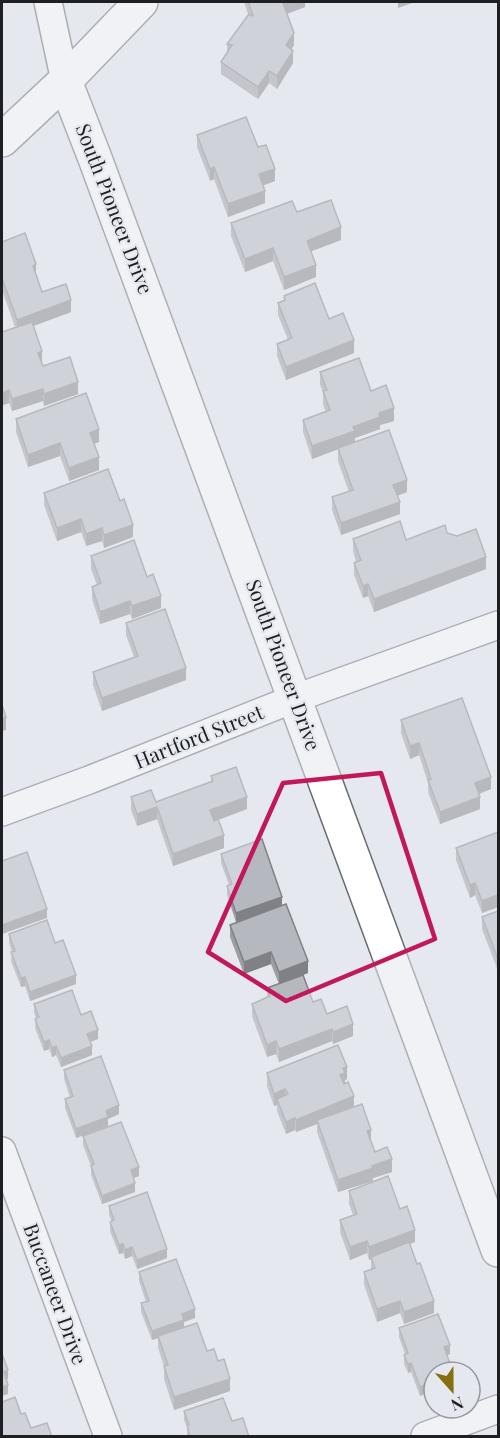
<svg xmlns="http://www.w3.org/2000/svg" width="500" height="1438" font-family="'Playfair Display',serif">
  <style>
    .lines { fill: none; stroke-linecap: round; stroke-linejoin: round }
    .minor-casing { stroke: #696b72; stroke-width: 30 }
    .tertiary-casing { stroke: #696b72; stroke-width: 36 }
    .secondary-casing { stroke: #696b72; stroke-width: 36 }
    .minor { stroke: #fff; stroke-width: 27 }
    .tertiary { stroke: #fff; stroke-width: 33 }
    .secondary { stroke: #fff; stroke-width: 33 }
    .wall { fill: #9d9ea4 }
    .shaded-wall { fill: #7f8186 }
    .building { fill: #b6b8bf; stroke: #7f8186; stroke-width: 1.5 }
    .marked { fill: none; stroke: #c2185b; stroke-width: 4.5; stroke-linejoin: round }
    .labels { text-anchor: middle; stroke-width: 4.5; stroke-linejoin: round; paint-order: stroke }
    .street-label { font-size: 20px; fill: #1e1f22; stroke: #e5e8ef }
  </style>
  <rect width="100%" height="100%" fill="#e5e8ef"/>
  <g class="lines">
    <!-- minor casing -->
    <g class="minor-casing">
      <g id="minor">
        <path d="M 48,2 L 65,81"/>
        <path d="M 2,812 L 89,780 L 296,698 L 498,625"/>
        <path d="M 2,1151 L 108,1436"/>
        <path d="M 425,1436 L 498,1409"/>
      </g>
    </g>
    <!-- tertiary casing -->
    <g class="tertiary-casing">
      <path id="tertiary" d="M 65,81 L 96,161 L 498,1250"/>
    </g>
    <!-- secondary casing -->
    <g class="secondary-casing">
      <path id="secondary" d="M 2,140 L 65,81 L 141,2"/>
    </g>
    <!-- minor -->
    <use href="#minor" class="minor"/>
    <!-- tertiary -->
    <use href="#tertiary" class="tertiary"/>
    <!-- secondary -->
    <use href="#secondary" class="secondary"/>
  </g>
  <!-- wall -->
  <g class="wall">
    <path d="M 244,2 L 305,2 L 305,7 L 287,14 L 294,45 L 291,49 L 293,63 L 277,89 L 269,83 L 258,99 L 221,74 L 221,62 L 227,52 L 227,44 L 248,14 Z"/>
    <path d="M 197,135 L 258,147 L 275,181 L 263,185 L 265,203 L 228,217 L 214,179 L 210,181 L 197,147 Z"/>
    <path d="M 297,212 L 341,240 L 311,251 L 316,277 L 284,290 L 273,261 L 245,272 L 231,236 L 231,223 Z"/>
    <path d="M 2,242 L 36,276 L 42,292 L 71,312 L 33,326 L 43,366 L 78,394 L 44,406 L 43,401 L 12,411 L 9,403 L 3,405 L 2,402 L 2,332 L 15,327 L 2,290 Z"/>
    <path d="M 284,296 L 329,319 L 354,353 L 286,380 L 277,356 L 277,344 L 288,340 L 278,315 L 278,303 L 284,300 Z"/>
    <path d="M 320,372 L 371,391 L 394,421 L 380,425 L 380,429 L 355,438 L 355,442 L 407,492 L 397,496 L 400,514 L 341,535 L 332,510 L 332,497 L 349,492 L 338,461 L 338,449 L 312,459 L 303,432 L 303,420 L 326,412 L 323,404 L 323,392 L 320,385 Z"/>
    <path d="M 16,419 L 99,442 L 94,444 L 99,470 L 69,481 L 60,456 L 28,467 L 16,432 Z"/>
    <path d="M 44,493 L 133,537 L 104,548 L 102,541 L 86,546 L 81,532 L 57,541 L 44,505 Z"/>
    <path d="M 447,533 L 486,569 L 374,612 L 368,596 L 363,598 L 354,575 L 354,563 L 356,562 L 353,551 L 353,539 L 406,540 Z"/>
    <path d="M 91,556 L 147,577 L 161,608 L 132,619 L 130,614 L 100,624 L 92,599 L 92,587 L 97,585 L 91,569 Z"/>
    <path d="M 126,623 L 186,680 L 102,711 L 93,685 L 93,672 L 134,657 L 126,635 Z"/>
    <path d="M 401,720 L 491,789 L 479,794 L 480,809 L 440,824 L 428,792 L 428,783 L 419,755 L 410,759 L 401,733 Z"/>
    <path d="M 211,776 L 247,809 L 218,820 L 224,848 L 173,866 L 157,819 L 137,826 L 131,810 L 131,797 L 156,802 L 211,782 Z"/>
    <path d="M 498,832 L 498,907 L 482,913 L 475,895 L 470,898 L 456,860 L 456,848 Z"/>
    <path d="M 221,854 L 282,905 L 308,973 L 303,975 L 313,1002 L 353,1036 L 333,1044 L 332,1041 L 279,1062 L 276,1054 L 267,1057 L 252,1016 L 252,1004 L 267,998 L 267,988 L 279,984 L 271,964 L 244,974 L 230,937 L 230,925 L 236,922 L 227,895 L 227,886 L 229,885 L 221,863 Z"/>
    <path d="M 498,911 L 498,971 L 482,929 L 482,917 Z"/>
    <path d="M 9,934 L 55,943 L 76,984 L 30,1001 L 25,986 L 21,987 L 11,961 L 12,952 L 9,943 Z"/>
    <path d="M 34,1004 L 81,1015 L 98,1039 L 90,1042 L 92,1055 L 61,1067 L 56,1055 L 52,1057 L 49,1049 L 44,1051 L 35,1028 L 36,1018 L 34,1013 Z"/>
    <path d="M 64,1070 L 119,1114 L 108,1119 L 108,1126 L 76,1138 L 65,1108 L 65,1099 L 70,1097 L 64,1079 Z"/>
    <path d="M 267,1073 L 347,1079 L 345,1080 L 345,1083 L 354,1107 L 371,1142 L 375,1152 L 392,1172 L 373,1178 L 373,1181 L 338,1192 L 317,1132 L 317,1124 L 296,1132 L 295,1130 L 286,1134 L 277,1111 L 277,1105 L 274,1106 L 267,1086 Z"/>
    <path d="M 83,1136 L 139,1176 L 134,1178 L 135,1192 L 102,1204 L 91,1175 L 91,1166 L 83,1145 Z"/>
    <path d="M 349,1191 L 400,1209 L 415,1242 L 410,1244 L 434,1313 L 404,1324 L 400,1313 L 377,1322 L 364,1285 L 364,1272 L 371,1269 L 371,1259 L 369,1260 L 367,1253 L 350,1260 L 340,1232 L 340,1220 L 353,1215 L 349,1204 Z"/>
    <path d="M 109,1206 L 167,1258 L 137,1269 L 132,1256 L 125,1259 L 123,1253 L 119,1254 L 110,1231 L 110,1222 L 112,1222 L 109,1215 Z"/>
    <path d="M 139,1272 L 195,1318 L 184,1322 L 184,1327 L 207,1351 L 218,1361 L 230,1391 L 174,1410 L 164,1379 L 164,1366 L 158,1348 L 158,1338 L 152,1340 L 141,1312 L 141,1303 L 146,1302 L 139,1281 Z"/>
    <path d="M 399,1328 L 450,1354 L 447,1355 L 420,1396 L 411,1372 L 408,1373 L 404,1364 L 404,1355 L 405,1354 L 399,1337 Z"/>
    <path d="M 184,1411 L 232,1421 L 249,1437 L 187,1437 L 187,1427 L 184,1420 Z"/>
  </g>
  <!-- shaded-wall -->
  <g class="shaded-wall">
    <path d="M 287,2 L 305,2 L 305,7 L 283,15 L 283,3 Z"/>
    <path d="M 398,2 L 415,2 L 398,8 Z"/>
    <path d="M 294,33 L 294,45 L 286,58 L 286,45 Z"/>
    <path d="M 293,51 L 293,63 L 277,89 L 277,76 Z"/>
    <path d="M 269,71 L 269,83 L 258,99 L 258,87 Z"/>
    <path d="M 214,167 L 214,179 L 210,181 L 210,169 Z"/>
    <path d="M 275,169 L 275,181 L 259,187 L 259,174 Z"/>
    <path d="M 265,191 L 265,203 L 228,217 L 228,204 Z"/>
    <path d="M 341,227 L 341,240 L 307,253 L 307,241 Z"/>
    <path d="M 273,248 L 273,261 L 245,272 L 245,259 Z"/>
    <path d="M 36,264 L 36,277 L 33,266 Z"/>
    <path d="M 316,265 L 316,277 L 284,290 L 284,277 Z"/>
    <path d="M 71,300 L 71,312 L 17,332 L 17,320 Z"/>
    <path d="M 354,340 L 354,353 L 286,380 L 286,367 Z"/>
    <path d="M 42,351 L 42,364 L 38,353 Z"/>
    <path d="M 78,382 L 78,394 L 44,406 L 44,394 Z"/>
    <path d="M 43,389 L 43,401 L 12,411 L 12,399 Z"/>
    <path d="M 9,390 L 9,403 L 3,405 L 3,393 Z"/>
    <path d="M 394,408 L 394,421 L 380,425 L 380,429 L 355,438 L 355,443 L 312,459 L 312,446 L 379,413 Z"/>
    <path d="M 99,429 L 99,442 L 90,445 L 90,433 Z"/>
    <path d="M 60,443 L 60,456 L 28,467 L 28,455 Z"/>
    <path d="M 99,457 L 99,470 L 69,481 L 69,468 Z"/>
    <path d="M 407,480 L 407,492 L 393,497 L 393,485 Z"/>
    <path d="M 400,502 L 400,514 L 341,535 L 341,523 Z"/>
    <path d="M 81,519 L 81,532 L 57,541 L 57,528 Z"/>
    <path d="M 133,525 L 133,537 L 104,548 L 104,535 Z"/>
    <path d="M 102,528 L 102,541 L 86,546 L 86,534 Z"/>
    <path d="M 486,557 L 486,569 L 374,612 L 374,599 Z"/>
    <path d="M 368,584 L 368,596 L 363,598 L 363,586 Z"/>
    <path d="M 161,596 L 161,608 L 132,619 L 132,606 Z"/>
    <path d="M 130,601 L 130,614 L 100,624 L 100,612 Z"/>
    <path d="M 186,668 L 186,680 L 102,711 L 102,698 Z"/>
    <path d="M 6,717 L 6,730 L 2,731 L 2,719 Z"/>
    <path d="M 419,743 L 419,755 L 410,759 L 410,746 Z"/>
    <path d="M 491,777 L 491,789 L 475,795 L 475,783 Z"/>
    <path d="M 247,797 L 247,809 L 210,823 L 210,810 Z"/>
    <path d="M 480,797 L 480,809 L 440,824 L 440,812 Z"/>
    <path d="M 157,807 L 157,819 L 137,826 L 137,814 Z"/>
    <path d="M 224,835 L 224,848 L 173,866 L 173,854 Z"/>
    <path d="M 475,883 L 475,895 L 470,898 L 470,885 Z"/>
    <path d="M 498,895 L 498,907 L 482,913 L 482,901 Z"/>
    <path d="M 282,897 L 282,906 L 236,922 L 236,913 Z"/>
    <path d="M 47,909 L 47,918 L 2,934 L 2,925 Z"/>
    <path d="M 271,952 L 271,964 L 244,974 L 244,962 Z"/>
    <path d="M 308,961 L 308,973 L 279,984 L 279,972 Z"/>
    <path d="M 76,975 L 76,984 L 30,1001 L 30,992 Z"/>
    <path d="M 25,977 L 25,986 L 21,987 L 21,978 Z"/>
    <path d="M 353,1024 L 353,1036 L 333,1044 L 333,1032 Z"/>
    <path d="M 332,1029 L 332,1041 L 279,1062 L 279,1049 Z"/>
    <path d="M 98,1030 L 98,1039 L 87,1043 L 87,1034 Z"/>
    <path d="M 49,1040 L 49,1049 L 44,1051 L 44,1042 Z"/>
    <path d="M 276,1041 L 276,1054 L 267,1057 L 267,1045 Z"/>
    <path d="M 56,1046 L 56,1055 L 52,1057 L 52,1048 Z"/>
    <path d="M 92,1046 L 92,1055 L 61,1067 L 61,1058 Z"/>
    <path d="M 347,1067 L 347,1079 L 345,1080 L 345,1086 L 340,1075 L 343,1068 Z"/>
    <path d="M 285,1089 L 285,1101 L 277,1099 L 277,1105 L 274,1106 L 274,1094 Z"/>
    <path d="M 354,1096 L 354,1109 L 317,1120 L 317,1124 L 296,1132 L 296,1120 Z"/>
    <path d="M 119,1105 L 119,1114 L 108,1119 L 108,1126 L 76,1138 L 76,1129 L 106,1111 Z"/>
    <path d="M 295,1118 L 295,1130 L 286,1134 L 286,1122 Z"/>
    <path d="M 371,1130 L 371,1142 L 367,1131 Z"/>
    <path d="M 392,1159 L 392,1172 L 373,1178 L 373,1181 L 338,1192 L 338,1180 Z"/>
    <path d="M 139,1167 L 139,1176 L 131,1179 L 131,1170 Z"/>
    <path d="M 135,1183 L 135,1192 L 102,1204 L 102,1196 Z"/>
    <path d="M 415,1230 L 415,1242 L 369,1260 L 369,1247 Z"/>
    <path d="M 367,1241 L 367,1253 L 350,1260 L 350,1247 Z"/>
    <path d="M 123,1244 L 123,1253 L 119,1254 L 119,1245 Z"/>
    <path d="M 132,1247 L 132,1256 L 125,1259 L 125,1250 Z"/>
    <path d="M 167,1249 L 167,1258 L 137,1269 L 137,1260 Z"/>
    <path d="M 400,1301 L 400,1313 L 377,1322 L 377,1309 Z"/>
    <path d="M 434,1301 L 434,1313 L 404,1324 L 404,1312 Z"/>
    <path d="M 195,1309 L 195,1318 L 184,1322 L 184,1329 L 158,1336 L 158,1338 L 152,1340 L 152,1331 L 182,1314 Z"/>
    <path d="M 450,1345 L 450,1354 L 444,1356 L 444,1347 Z"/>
    <path d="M 411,1363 L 411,1372 L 408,1373 L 408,1364 Z"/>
    <path d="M 8,1370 L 8,1379 L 4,1381 L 4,1372 Z"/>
    <path d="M 230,1379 L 230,1391 L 174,1410 L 174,1397 Z"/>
    <path d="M 434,1381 L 434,1390 L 420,1396 L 420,1387 Z"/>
    <path d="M 8,1385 L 8,1394 L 2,1396 L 2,1387 Z"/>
  </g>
  <!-- building -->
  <g class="building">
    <path d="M 248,2 L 287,2 L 283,3 L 294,33 L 286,45 L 293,51 L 277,76 L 269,71 L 258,87 L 221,62 L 232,45 L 227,44 L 249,14 L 252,16 L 253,15 Z"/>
    <path d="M 246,117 L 258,147 L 266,145 L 275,169 L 259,174 L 265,191 L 228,204 L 214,167 L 210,169 L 197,135 Z"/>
    <path d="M 331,200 L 341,227 L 307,241 L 316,265 L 284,277 L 273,248 L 245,259 L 231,223 L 292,201 L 297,212 Z"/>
    <path d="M 25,233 L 36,264 L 33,266 L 42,292 L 66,284 L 71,300 L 17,320 L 2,278 L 2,242 Z"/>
    <path d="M 315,283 L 329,319 L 343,313 L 354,340 L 286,367 L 277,344 L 292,338 L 278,303 L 285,300 L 284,296 Z"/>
    <path d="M 32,322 L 42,351 L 38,353 L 43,366 L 70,357 L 78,382 L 44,394 L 43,389 L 12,399 L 9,390 L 3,393 L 2,389 L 2,332 Z"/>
    <path d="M 359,358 L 371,391 L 386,385 L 394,408 L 379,413 L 380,417 L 353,427 L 355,431 L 312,446 L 303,420 L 330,410 L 323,391 L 327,390 L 320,372 Z"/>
    <path d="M 86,393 L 99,429 L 90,433 L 99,457 L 69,468 L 60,443 L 28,455 L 16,419 Z"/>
    <path d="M 389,430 L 407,480 L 393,485 L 400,502 L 341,523 L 332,497 L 353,490 L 338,448 Z"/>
    <path d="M 108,469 L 120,501 L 124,499 L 133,525 L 104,535 L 102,528 L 86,534 L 81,519 L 57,528 L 44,493 Z"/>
    <path d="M 400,521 L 406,540 L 445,525 L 447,533 L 457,536 L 476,529 L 486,557 L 374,599 L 368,584 L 363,586 L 354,563 L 361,560 L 353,539 Z"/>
    <path d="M 134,540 L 147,577 L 153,574 L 161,596 L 132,606 L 130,601 L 100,612 L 92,587 L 101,583 L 91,556 Z"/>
    <path d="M 165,609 L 186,668 L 102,698 L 93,672 L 138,656 L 126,623 Z"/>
    <path d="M 462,698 L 491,777 L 475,783 L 480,797 L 440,812 L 428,780 L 431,779 L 419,743 L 410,746 L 401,720 Z"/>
    <path d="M 2,705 L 6,717 L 2,719 Z"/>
    <path d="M 236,767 L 247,797 L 210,810 L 214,821 L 218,819 L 224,835 L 173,854 L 157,807 L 137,814 L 131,797 L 151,790 L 156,802 L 213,781 L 211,776 Z"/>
    <path d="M 498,832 L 498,895 L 482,901 L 475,883 L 470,885 L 456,848 Z"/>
    <path d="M 262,839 L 282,897 L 236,913 L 227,886 L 232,884 L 221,854 Z"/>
    <path d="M 27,852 L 47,909 L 2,925 L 2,861 Z"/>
    <path d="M 286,904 L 308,961 L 279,972 L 271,952 L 244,962 L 230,925 Z"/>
    <path d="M 498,911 L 498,959 L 482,917 Z"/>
    <path d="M 47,920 L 55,943 L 63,940 L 76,975 L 30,992 L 25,977 L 21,978 L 11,952 L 15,951 L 9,934 Z"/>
    <path d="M 303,975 L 313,1002 L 321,999 L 327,1014 L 347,1006 L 353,1024 L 333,1032 L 332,1029 L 279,1049 L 276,1041 L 267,1045 L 252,1004 L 270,996 L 267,988 Z"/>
    <path d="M 72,990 L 81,1015 L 91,1011 L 98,1030 L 87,1034 L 92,1046 L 61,1058 L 56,1046 L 52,1048 L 49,1040 L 44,1042 L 35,1019 L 39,1017 L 34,1004 Z"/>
    <path d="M 338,1045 L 347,1067 L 343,1068 L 345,1073 L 340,1075 L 344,1084 L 348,1082 L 354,1096 L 296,1120 L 295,1118 L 286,1122 L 277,1099 L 288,1094 L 285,1089 L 274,1094 L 267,1073 Z"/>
    <path d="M 101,1056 L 119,1105 L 106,1111 L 108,1117 L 76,1129 L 65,1099 L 73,1096 L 64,1070 Z"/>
    <path d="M 362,1104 L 371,1130 L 367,1131 L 375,1152 L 387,1147 L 392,1159 L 372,1166 L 373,1168 L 338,1180 L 317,1120 Z"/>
    <path d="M 121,1122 L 139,1167 L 131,1170 L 135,1183 L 102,1196 L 91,1166 L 94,1164 L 83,1136 Z"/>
    <path d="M 388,1176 L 400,1209 L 407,1206 L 415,1230 L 369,1247 L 367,1241 L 350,1247 L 340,1220 L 357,1214 L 349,1191 Z"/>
    <path d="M 147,1192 L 167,1249 L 137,1260 L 132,1247 L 125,1250 L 123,1244 L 119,1245 L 110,1222 L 114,1220 L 109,1206 Z"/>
    <path d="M 409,1242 L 417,1264 L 420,1263 L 434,1301 L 404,1312 L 400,1301 L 377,1309 L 364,1272 L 375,1268 L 371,1257 Z"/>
    <path d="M 176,1259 L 195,1309 L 182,1314 L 184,1320 L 152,1331 L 141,1303 L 149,1301 L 139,1272 Z"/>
    <path d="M 438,1314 L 450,1345 L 444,1347 L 453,1372 L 434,1372 L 434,1381 L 420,1387 L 411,1363 L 408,1364 L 404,1355 L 408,1353 L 399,1328 Z"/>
    <path d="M 197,1323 L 207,1351 L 214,1349 L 218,1361 L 224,1359 L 230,1379 L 174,1397 L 164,1366 L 168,1365 L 158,1336 Z"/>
    <path d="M 2,1354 L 8,1370 L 4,1372 L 8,1385 L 2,1387 Z"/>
    <path d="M 15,1397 L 21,1414 L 25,1413 L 31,1428 L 47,1423 L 52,1437 L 2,1437 L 2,1402 Z"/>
    <path d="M 223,1398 L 232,1421 L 243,1418 L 249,1437 L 190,1437 L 187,1425 L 189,1425 L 184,1411 Z"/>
  </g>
  <!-- marked area -->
  <path d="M0 0H500V1438H0ZM 381,773 L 435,939 L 286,1001 L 208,952 L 283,783 Z" fill="#e5e8ef" fill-opacity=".55" fill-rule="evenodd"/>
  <path class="marked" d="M 381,773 L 435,939 L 286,1001 L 208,952 L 283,783 Z"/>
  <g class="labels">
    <!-- street labels -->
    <g class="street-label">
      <text transform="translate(114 209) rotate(69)" y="7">South Pioneer Drive</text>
      <text transform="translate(283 665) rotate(70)" y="7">South Pioneer Drive</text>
      <text transform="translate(199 737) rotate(-22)" y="7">Hartford Street</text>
      <text transform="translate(55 1294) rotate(70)" y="7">Buccaneer Drive</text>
    </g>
  </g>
  <!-- border -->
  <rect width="500" height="1438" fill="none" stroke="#1e1f22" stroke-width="6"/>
  <!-- north arrow -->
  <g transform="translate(452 1390) rotate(159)"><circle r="28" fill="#e5e8ef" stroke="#95989d" stroke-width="1.5"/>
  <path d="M0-4.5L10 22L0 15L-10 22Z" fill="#876f0f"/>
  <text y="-9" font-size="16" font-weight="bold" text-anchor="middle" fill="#1e1f22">N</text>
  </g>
</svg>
